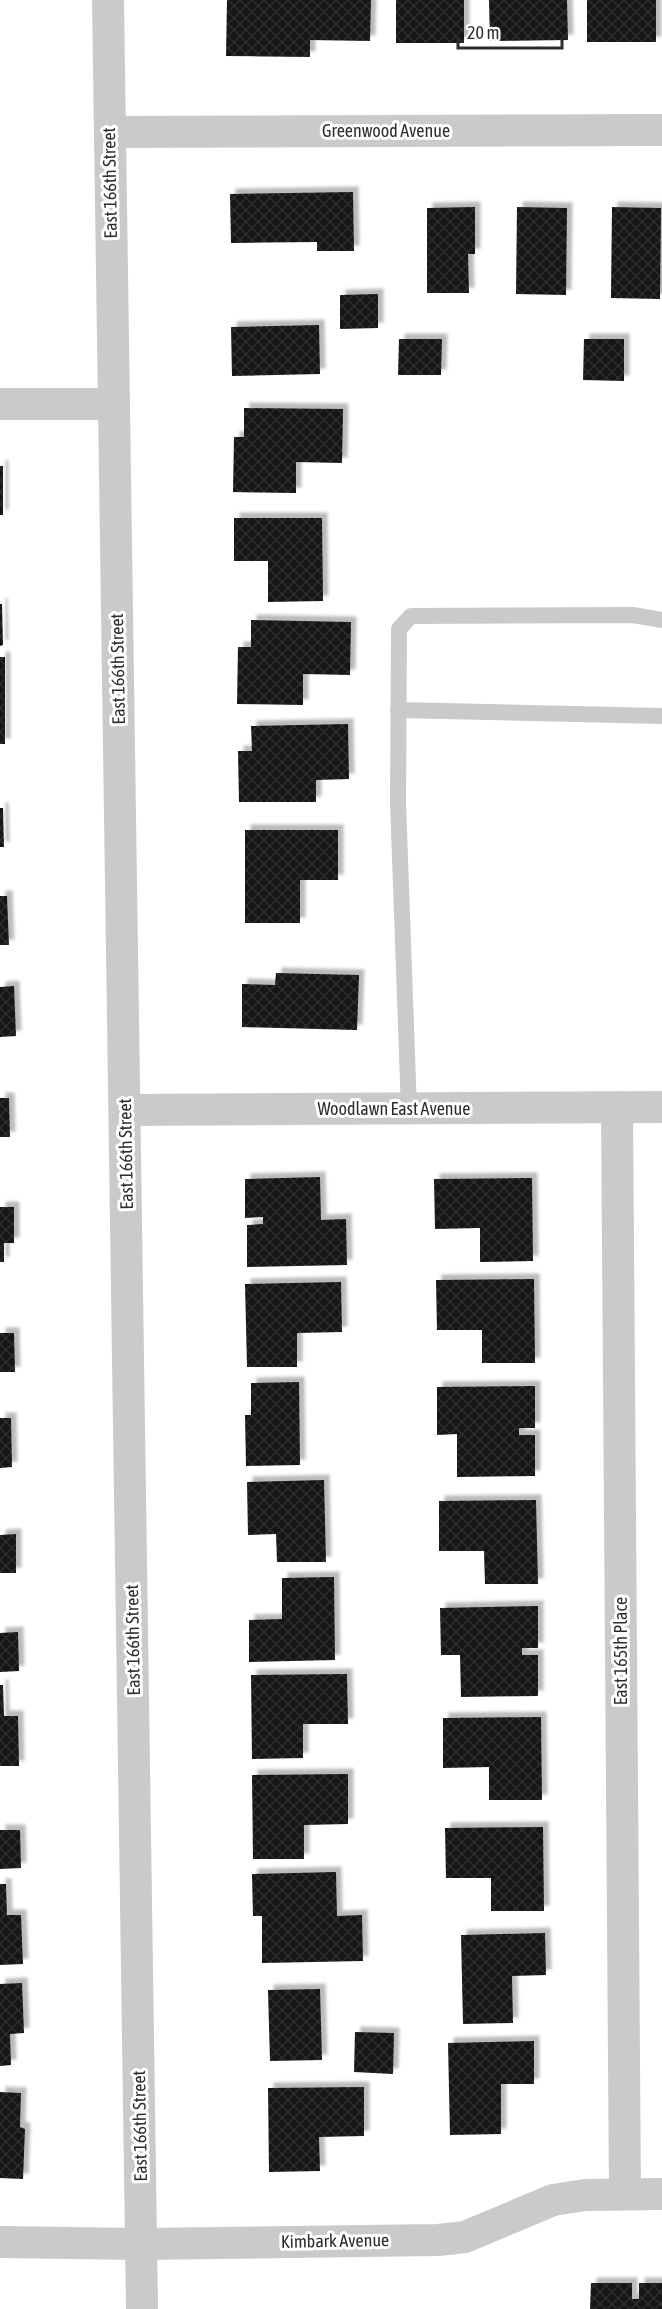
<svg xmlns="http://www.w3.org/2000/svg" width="662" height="2309" font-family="'Asap Condensed',sans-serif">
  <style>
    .building { fill: url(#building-cross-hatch); filter: url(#shadow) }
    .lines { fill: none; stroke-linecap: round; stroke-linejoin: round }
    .service { stroke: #cacaca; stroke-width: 16 }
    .minor { stroke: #cacaca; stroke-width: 32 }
    .labels { text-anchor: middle; stroke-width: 6; stroke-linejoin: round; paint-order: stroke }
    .street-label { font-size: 18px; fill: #2d2d2d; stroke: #fff }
  </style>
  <defs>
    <pattern id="building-cross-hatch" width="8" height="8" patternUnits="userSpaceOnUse" patternTransform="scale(1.5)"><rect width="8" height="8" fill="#141414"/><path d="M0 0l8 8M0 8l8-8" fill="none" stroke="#2e2e2e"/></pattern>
    <filter id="shadow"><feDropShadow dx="5.5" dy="-5.5" stdDeviation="1.5" flood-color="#0004"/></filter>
  </defs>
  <rect width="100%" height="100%" fill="#fff"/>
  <!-- building -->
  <g class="building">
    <path d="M 227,0 L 371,0 L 370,41 L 310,40 L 310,57 L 226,56 Z"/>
    <rect x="396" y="0" width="68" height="43"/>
    <path d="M 489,0 L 567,0 L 568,40 L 490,41 Z"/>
    <rect x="587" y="0" width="69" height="42"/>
    <path d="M 353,192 L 354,251 L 317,251 L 317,242 L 231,243 L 230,194 Z"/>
    <path d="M 475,207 L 475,254 L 468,254 L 469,293 L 427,293 L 427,208 Z"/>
    <path d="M 517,207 L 567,208 L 566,295 L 516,294 Z"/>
    <path d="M 612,207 L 661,208 L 660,299 L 611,298 Z"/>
    <path d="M 378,294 L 378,328 L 340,329 L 340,295 Z"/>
    <path d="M 319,325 L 320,374 L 232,376 L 231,327 Z"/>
    <path d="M 399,339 L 442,339 L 441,375 L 398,375 Z"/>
    <path d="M 584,339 L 624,339 L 624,381 L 583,380 Z"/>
    <path d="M 244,408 L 343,409 L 342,463 L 296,462 L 296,493 L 233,492 L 234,437 L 244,437 Z"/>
    <rect x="0" y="466" width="3" height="49"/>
    <path d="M 234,518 L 322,518 L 323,601 L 268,602 L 268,561 L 234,561 Z"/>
    <path d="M 0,604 L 2,604 L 3,645 L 0,646 Z"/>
    <path d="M 251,620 L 351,622 L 350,675 L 303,674 L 303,705 L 237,704 L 238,647 L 251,647 Z"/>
    <rect x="0" y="657" width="5" height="87"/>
    <path d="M 348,724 L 349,779 L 316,780 L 316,802 L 239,802 L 238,751 L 252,751 L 251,726 Z"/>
    <path d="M 0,808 L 3,808 L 4,847 L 0,847 Z"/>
    <path d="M 245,830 L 338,830 L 338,880 L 300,880 L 300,923 L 245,923 Z"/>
    <path d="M 0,896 L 7,896 L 9,945 L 0,945 Z"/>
    <path d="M 276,973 L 359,975 L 357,1030 L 242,1027 L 242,984 L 275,985 Z"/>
    <path d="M 14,986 L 16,1036 L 0,1037 L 0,987 Z"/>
    <path d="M 0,1098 L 9,1098 L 10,1137 L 0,1137 Z"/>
    <path d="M 320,1177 L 321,1220 L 346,1219 L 347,1265 L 247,1267 L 247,1225 L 263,1224 L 263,1217 L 245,1218 L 245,1179 Z"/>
    <path d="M 532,1178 L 533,1261 L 480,1262 L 480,1228 L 435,1229 L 434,1179 Z"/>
    <path d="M 0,1207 L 14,1207 L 14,1243 L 4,1243 L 4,1262 L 0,1262 Z"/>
    <path d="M 534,1279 L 535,1363 L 482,1363 L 482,1330 L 437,1330 L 436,1280 Z"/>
    <path d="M 341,1282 L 342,1332 L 297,1333 L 297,1367 L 247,1367 L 245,1284 Z"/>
    <path d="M 0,1333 L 14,1333 L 15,1372 L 0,1372 Z"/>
    <path d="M 299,1382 L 300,1465 L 246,1466 L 245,1415 L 251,1415 L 251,1383 Z"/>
    <path d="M 535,1386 L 535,1428 L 519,1428 L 519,1435 L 535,1435 L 535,1476 L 457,1477 L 457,1434 L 437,1435 L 437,1387 Z"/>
    <path d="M 0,1418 L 11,1418 L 12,1467 L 0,1468 Z"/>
    <path d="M 324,1480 L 326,1562 L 277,1562 L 276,1534 L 248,1535 L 247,1482 Z"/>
    <path d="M 536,1500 L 538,1584 L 485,1584 L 484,1551 L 439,1551 L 439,1501 Z"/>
    <path d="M 16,1534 L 16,1573 L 0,1573 L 0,1535 Z"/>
    <path d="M 334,1577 L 335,1660 L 249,1662 L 249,1620 L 282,1619 L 282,1578 Z"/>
    <path d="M 538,1606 L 538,1648 L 522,1648 L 522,1655 L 538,1655 L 538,1696 L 461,1697 L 460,1655 L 441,1655 L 440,1608 Z"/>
    <path d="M 18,1632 L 19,1671 L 0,1672 L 0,1633 Z"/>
    <path d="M 347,1674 L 348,1724 L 303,1724 L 303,1758 L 252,1759 L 251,1675 Z"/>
    <path d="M 0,1685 L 3,1685 L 4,1716 L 18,1716 L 19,1766 L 0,1766 Z"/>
    <path d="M 541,1717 L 542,1800 L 489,1800 L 489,1767 L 443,1768 L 443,1718 Z"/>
    <path d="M 348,1774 L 348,1824 L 304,1825 L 304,1859 L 253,1859 L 252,1775 Z"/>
    <path d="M 543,1827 L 544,1911 L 491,1911 L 491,1878 L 446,1878 L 445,1828 Z"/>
    <path d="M 0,1830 L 20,1830 L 21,1868 L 0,1869 Z"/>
    <path d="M 336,1872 L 337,1916 L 362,1915 L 363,1961 L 262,1963 L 262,1916 L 253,1916 L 252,1874 Z"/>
    <path d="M 0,1884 L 6,1884 L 7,1915 L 21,1915 L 23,1964 L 0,1965 Z"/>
    <path d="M 545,1933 L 546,1975 L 512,1976 L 513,2023 L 463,2024 L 461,1935 Z"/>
    <path d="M 22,1983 L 24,2033 L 10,2034 L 11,2065 L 0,2066 L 0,1984 Z"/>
    <path d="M 320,1989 L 322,2060 L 270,2061 L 268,1990 Z"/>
    <path d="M 355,2032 L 394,2033 L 393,2074 L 354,2072 Z"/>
    <path d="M 534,2041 L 534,2084 L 501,2084 L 501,2134 L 450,2135 L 448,2043 Z"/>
    <path d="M 364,2087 L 364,2136 L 319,2137 L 320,2171 L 269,2172 L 268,2088 Z"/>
    <path d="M 0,2092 L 21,2093 L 20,2127 L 25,2129 L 23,2179 L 0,2178 Z"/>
    <path d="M 591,2283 L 632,2283 L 632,2299 L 639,2299 L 639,2283 L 662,2283 L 662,2309 L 590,2309 Z"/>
  </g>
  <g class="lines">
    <!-- service -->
    <g class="service">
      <path d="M 398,710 L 662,716"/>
      <path d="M 409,1110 L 398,802 L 399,629 L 411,616 L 633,615 L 662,620"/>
    </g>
    <!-- minor -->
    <g class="minor">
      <path d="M 108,0 L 142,2309"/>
      <path d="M 110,132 L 662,130"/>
      <path d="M 0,404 L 114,404"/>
      <path d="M 617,1107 L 625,2194"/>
      <path d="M 126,1110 L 662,1107"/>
      <path d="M 0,2242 L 141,2244 L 438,2240 L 465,2237 L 553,2200 L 585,2195 L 662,2194"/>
    </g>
  </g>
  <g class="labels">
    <!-- street labels -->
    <g class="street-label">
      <text x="386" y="137">Greenwood Avenue</text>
      <text transform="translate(110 183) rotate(-91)" y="6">East 166th Street</text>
      <text transform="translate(118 669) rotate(-91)" y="6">East 166th Street</text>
      <text x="394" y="1115">Woodlawn East Avenue</text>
      <text transform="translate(126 1154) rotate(-91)" y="6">East 166th Street</text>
      <text transform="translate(133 1640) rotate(-91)" y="6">East 166th Street</text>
      <text transform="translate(621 1651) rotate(-90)" y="6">East 165th Place</text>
      <text transform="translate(140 2126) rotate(-91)" y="6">East 166th Street</text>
      <text transform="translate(335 2241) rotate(-1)" y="6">Kimbark Avenue</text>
    </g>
  </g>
  <!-- scale -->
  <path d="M458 39v9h104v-9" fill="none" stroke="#2d2d2d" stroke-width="3"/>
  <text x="467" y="39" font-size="18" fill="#2d2d2d" stroke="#ffffff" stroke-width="4.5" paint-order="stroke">20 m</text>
</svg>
